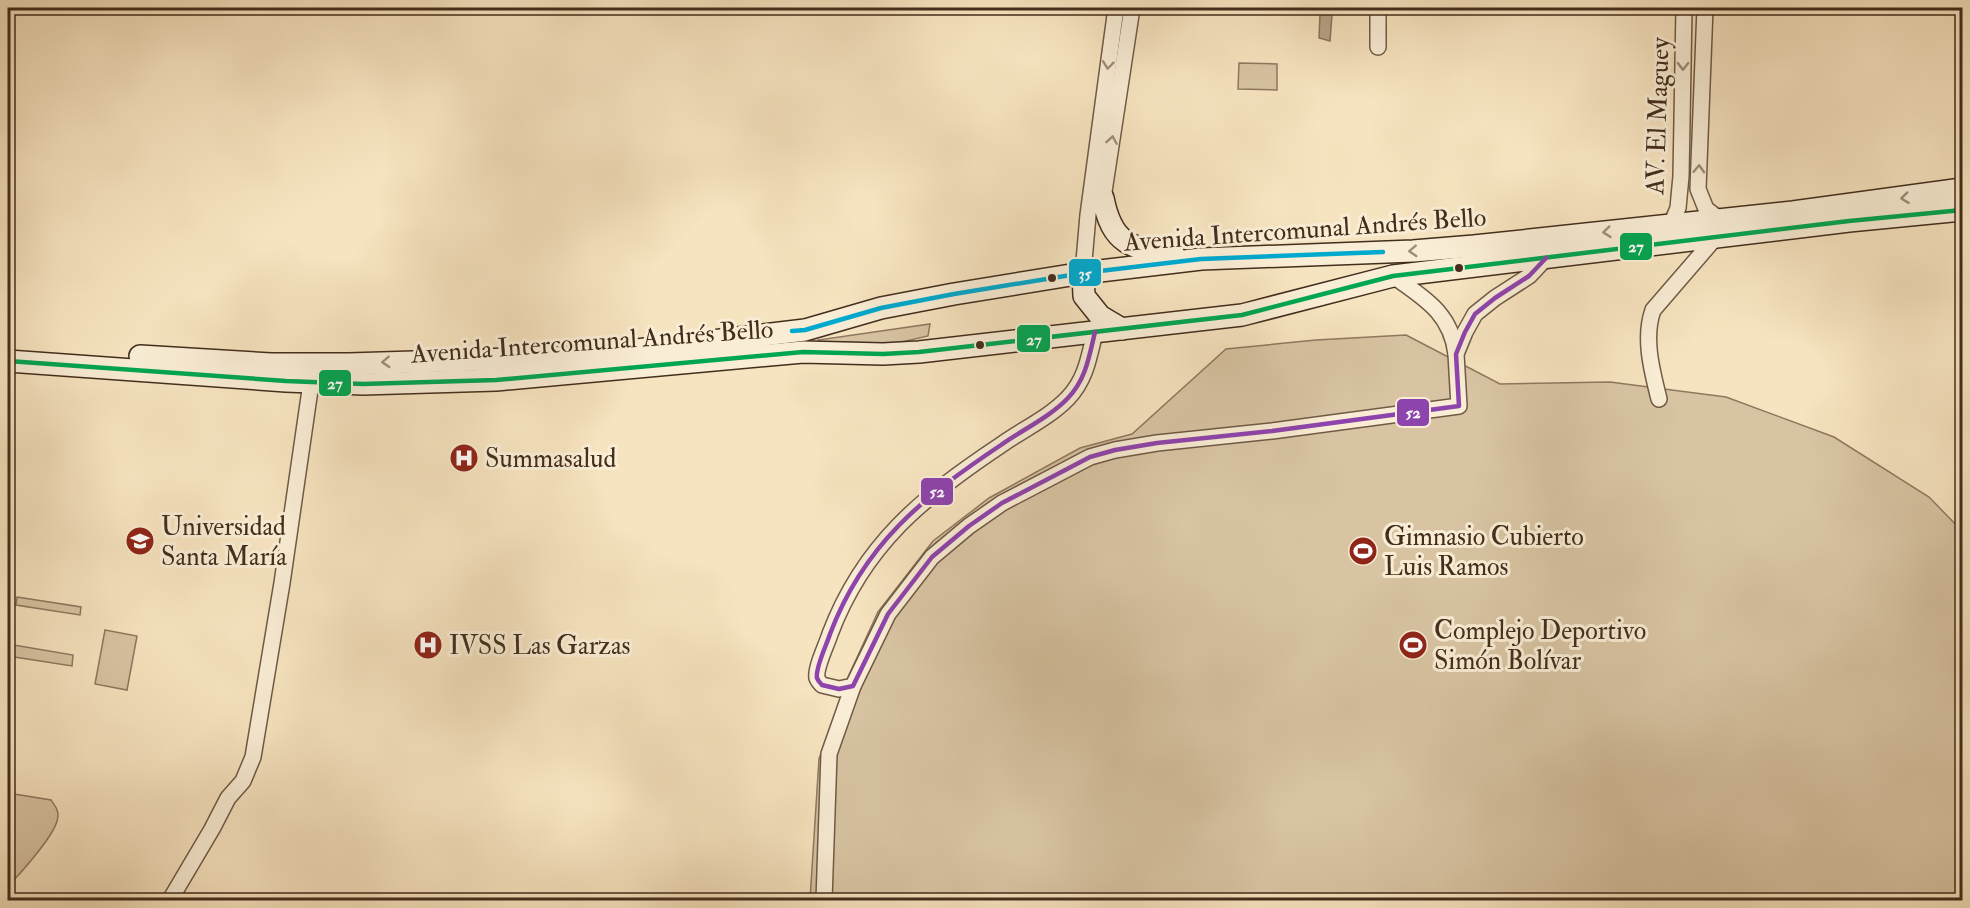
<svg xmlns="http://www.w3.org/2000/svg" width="1970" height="908" font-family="'IM FELL Double Pica',serif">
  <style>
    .green { fill: #d8c4a3; stroke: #8e7860; stroke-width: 1.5 }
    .water { fill: #b9a588; stroke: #8a755d; stroke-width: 1.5 }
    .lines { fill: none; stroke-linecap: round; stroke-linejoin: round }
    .street-casing { stroke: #705a45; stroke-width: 18 }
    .secondary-casing { stroke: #432d1c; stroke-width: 24 }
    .street { stroke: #f9edd5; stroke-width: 15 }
    .secondary { stroke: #f9edd5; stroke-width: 21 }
    .bus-1-casing { stroke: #f9edd5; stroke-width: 9 }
    .bus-2-casing { stroke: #f9edd5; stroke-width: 9 }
    .bus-3-casing { stroke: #f9edd5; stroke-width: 9 }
    .bus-1 { stroke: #00a651; stroke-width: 4.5 }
    .bus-2 { stroke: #00a9ce; stroke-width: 4.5 }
    .bus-3 { stroke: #8e44ad; stroke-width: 4.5 }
    .oneway { stroke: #9e8d78 }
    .bus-dot { fill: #432d1c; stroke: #f9edd5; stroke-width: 2 }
    .labels { text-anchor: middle; stroke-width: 6; stroke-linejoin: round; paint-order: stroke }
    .street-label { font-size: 26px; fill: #432d1c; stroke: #f9edd5 }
    .poi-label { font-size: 26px; fill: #432d1c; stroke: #f9edd5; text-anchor: start }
    .line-badge { stroke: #f9edd5; stroke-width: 2 }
    .badge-label { font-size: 16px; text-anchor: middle; font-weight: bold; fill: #fff }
  </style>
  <rect width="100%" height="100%" fill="#f6e3bf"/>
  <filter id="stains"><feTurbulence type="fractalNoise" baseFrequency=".00333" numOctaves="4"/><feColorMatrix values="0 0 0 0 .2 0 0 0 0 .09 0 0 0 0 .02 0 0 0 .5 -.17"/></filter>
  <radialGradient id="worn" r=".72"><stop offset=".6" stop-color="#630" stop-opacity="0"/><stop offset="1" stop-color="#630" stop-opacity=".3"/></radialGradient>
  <!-- green -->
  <g class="green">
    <path d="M 1239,63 L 1277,64 L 1277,90 L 1238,89 Z"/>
    <path d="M 930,324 L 928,336 L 880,347 L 821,347 L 818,340 Z"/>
    <path d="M 1406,335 L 1500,384 L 1610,382 L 1726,397 L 1834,437 L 1929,497 L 1962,531 L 1962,900 L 810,900 L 819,759 L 848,677 L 878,612 L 933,541 L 989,498 L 1080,448 L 1132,434 L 1226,349 L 1316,340 Z"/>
    <path d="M 17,597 L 81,607 L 80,615 L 16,605 Z"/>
    <path d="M 105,630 L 137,636 L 127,690 L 95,684 Z"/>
    <path d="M 8,644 L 73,655 L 72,666 L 8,656 Z"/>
    <path d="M 8,793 L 51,800 C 56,807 60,812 57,821 C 53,837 20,874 8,886 Z"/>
  </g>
  <!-- water -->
  <path class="water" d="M 1320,14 L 1332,14 L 1330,41 L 1319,38 Z"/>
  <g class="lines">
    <!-- street casing -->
    <g class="street-casing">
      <g id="street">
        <path d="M 1378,8 L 1378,47"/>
        <path d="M 1705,8 L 1698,189 L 1706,209 L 1719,219"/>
        <path d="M 1103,198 L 1132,8"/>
        <path d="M 1671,225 L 1678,208 L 1681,176 L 1684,8"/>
        <path d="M 1083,273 L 1088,215 L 1116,8"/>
        <path d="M 1393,276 C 1424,298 1451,313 1456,354"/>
        <path d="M 1095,332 C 1089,357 1086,379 1068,398 C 1050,417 1022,430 1001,445 C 923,497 864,544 830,634 C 827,644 815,668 817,678 C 818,681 820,683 822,685 L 839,689 L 853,686 L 888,614 L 932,557 L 969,526 L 1002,503 L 1090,457 L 1115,450 L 1157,443 L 1272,431 L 1459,406 L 1456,354 L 1465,332 L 1475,314 L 1495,298 L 1529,276 L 1546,258"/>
        <path d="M 1659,399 C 1652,371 1643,338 1653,310 L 1716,237"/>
        <path d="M 170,900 L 212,829 L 228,798 L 243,781 L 253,757 L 282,583 L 311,383"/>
        <path d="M 824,900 L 829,754 L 853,686"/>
      </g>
    </g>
    <!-- secondary casing -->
    <g class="secondary-casing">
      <g id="secondary">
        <path d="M 1103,198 C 1112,245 1131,248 1174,255"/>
        <path d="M 1083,273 L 1084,296 L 1100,316 L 1122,329"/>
        <path d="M 140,356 L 271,364 L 349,364 L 578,357 L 805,330 L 881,308 L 954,294 L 1083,273 L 1201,259 L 1413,251 L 1474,246 L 1793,212 L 1962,189"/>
        <path d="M 8,361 L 286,381 L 363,384 L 496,380 L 803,352 L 883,354 L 919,352 L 1242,315 L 1393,276 L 1849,221 L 1962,210"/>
      </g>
    </g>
    <!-- street -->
    <use href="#street" class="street"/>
    <!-- secondary -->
    <use href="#secondary" class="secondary"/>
    <!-- bus-1 casing -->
    <g class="bus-1-casing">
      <path id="bus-1" d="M 8,361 L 286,381 L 363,384 L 496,380 L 803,352 L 883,354 L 919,352 L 1242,315 L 1393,276 L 1849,221 L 1962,210"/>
    </g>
    <!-- bus-2 casing -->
    <g class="bus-2-casing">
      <path id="bus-2" d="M 792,331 L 805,330 L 881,308 L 954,294 L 1083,273 L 1201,259 L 1383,252"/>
    </g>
    <!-- bus-3 casing -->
    <g class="bus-3-casing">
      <path id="bus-3" d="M 1095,332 C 1089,357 1086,379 1068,398 C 1050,417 1022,430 1001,445 C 923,497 864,544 830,634 C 827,644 815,668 817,678 C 818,681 820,683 822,685 L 839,689 L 853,686 L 888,614 L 932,557 L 969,526 L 1002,503 L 1090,457 L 1115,450 L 1157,443 L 1272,431 L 1459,406 L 1456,354 L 1465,332 L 1475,314 L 1495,298 L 1529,276 L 1546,258"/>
    </g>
    <!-- bus-1 -->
    <use href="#bus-1" class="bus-1"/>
    <!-- bus-2 -->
    <use href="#bus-2" class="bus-2"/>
    <!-- bus-3 -->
    <use href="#bus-3" class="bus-3"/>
  </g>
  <!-- one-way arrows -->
  <defs><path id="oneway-chevron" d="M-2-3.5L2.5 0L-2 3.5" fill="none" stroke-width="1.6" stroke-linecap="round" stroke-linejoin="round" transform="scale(1.5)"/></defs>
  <g class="oneway">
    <use href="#oneway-chevron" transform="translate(1108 65) rotate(97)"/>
    <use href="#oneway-chevron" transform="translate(1683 66) rotate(91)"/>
    <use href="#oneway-chevron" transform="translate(1112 140) rotate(-81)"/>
    <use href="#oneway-chevron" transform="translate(1699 169) rotate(-88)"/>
    <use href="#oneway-chevron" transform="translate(1905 198) rotate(173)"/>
    <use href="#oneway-chevron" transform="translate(1607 232) rotate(174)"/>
    <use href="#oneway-chevron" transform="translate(1413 251) rotate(177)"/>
    <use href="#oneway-chevron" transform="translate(386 362) rotate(177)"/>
  </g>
  <!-- icons -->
  <defs>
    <g id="hospital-disc" transform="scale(1.5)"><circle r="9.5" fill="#8f2418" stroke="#f9edd5"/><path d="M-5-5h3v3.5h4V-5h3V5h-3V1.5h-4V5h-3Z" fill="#fff"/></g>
    <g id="university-disc" transform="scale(1.5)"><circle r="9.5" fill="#8f2418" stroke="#f9edd5"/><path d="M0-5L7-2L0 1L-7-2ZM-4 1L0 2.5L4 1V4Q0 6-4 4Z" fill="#fff"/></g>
    <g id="stadium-disc" transform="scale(1.5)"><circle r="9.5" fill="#8f2418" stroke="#f9edd5"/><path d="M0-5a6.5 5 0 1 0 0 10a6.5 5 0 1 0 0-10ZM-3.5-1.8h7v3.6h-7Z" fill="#fff"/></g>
  </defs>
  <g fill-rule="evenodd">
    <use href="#hospital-disc" x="464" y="458"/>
    <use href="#university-disc" x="140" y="541"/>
    <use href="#stadium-disc" x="1363" y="551"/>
    <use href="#hospital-disc" x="428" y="645"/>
    <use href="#stadium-disc" x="1413" y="645"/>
  </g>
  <!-- markers -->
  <g class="bus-dot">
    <circle cx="1459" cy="268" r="5"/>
    <circle cx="1052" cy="278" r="5"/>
    <circle cx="980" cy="345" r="5"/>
  </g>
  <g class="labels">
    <!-- street labels -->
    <g class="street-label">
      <text transform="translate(1657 116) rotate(-88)" y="9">AV. El Maguey</text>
      <text transform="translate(1305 229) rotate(-4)" y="9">Avenida Intercomunal Andrés Bello</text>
      <text transform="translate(592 341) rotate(-4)" y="9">Avenida Intercomunal Andrés Bello</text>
    </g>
    <!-- poi labels -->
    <g class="poi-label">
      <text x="485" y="467">Summasalud</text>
      <text x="161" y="535">Universidad<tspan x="161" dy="30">Santa María</tspan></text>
      <text x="1384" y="545">Gimnasio Cubierto<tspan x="1384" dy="30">Luis Ramos</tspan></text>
      <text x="1434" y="639">Complejo Deportivo<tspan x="1434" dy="30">Simón Bolívar</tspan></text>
      <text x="449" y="654">IVSS Las Garzas</text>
    </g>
  </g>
  <g class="line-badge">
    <rect x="1619" y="232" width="34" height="29" rx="6" fill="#00a651"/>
    <rect x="1068" y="258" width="34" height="29" rx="6" fill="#00a9ce"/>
    <rect x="1016" y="324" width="35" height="29" rx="6" fill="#00a651"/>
    <rect x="318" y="369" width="34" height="28" rx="6" fill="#00a651"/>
    <rect x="1396" y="398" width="34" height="29" rx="6" fill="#8e44ad"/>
    <rect x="920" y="477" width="34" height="29" rx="6" fill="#8e44ad"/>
  </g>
  <g class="badge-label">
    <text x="1636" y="252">27</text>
    <text x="1085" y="279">35</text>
    <text x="1034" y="345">27</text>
    <text x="335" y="389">27</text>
    <text x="1413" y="418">52</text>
    <text x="937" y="497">52</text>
  </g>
  <!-- margin -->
  <rect width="1970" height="908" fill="none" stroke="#f6e3bf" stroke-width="30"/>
  <rect x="9" y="9" width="1952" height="890" fill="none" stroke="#432d1c" stroke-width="3"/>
  <rect x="15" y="15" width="1940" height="878" fill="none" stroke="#432d1c" stroke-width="1.5"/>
  <rect width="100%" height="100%" filter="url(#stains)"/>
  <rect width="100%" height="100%" fill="url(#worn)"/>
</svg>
